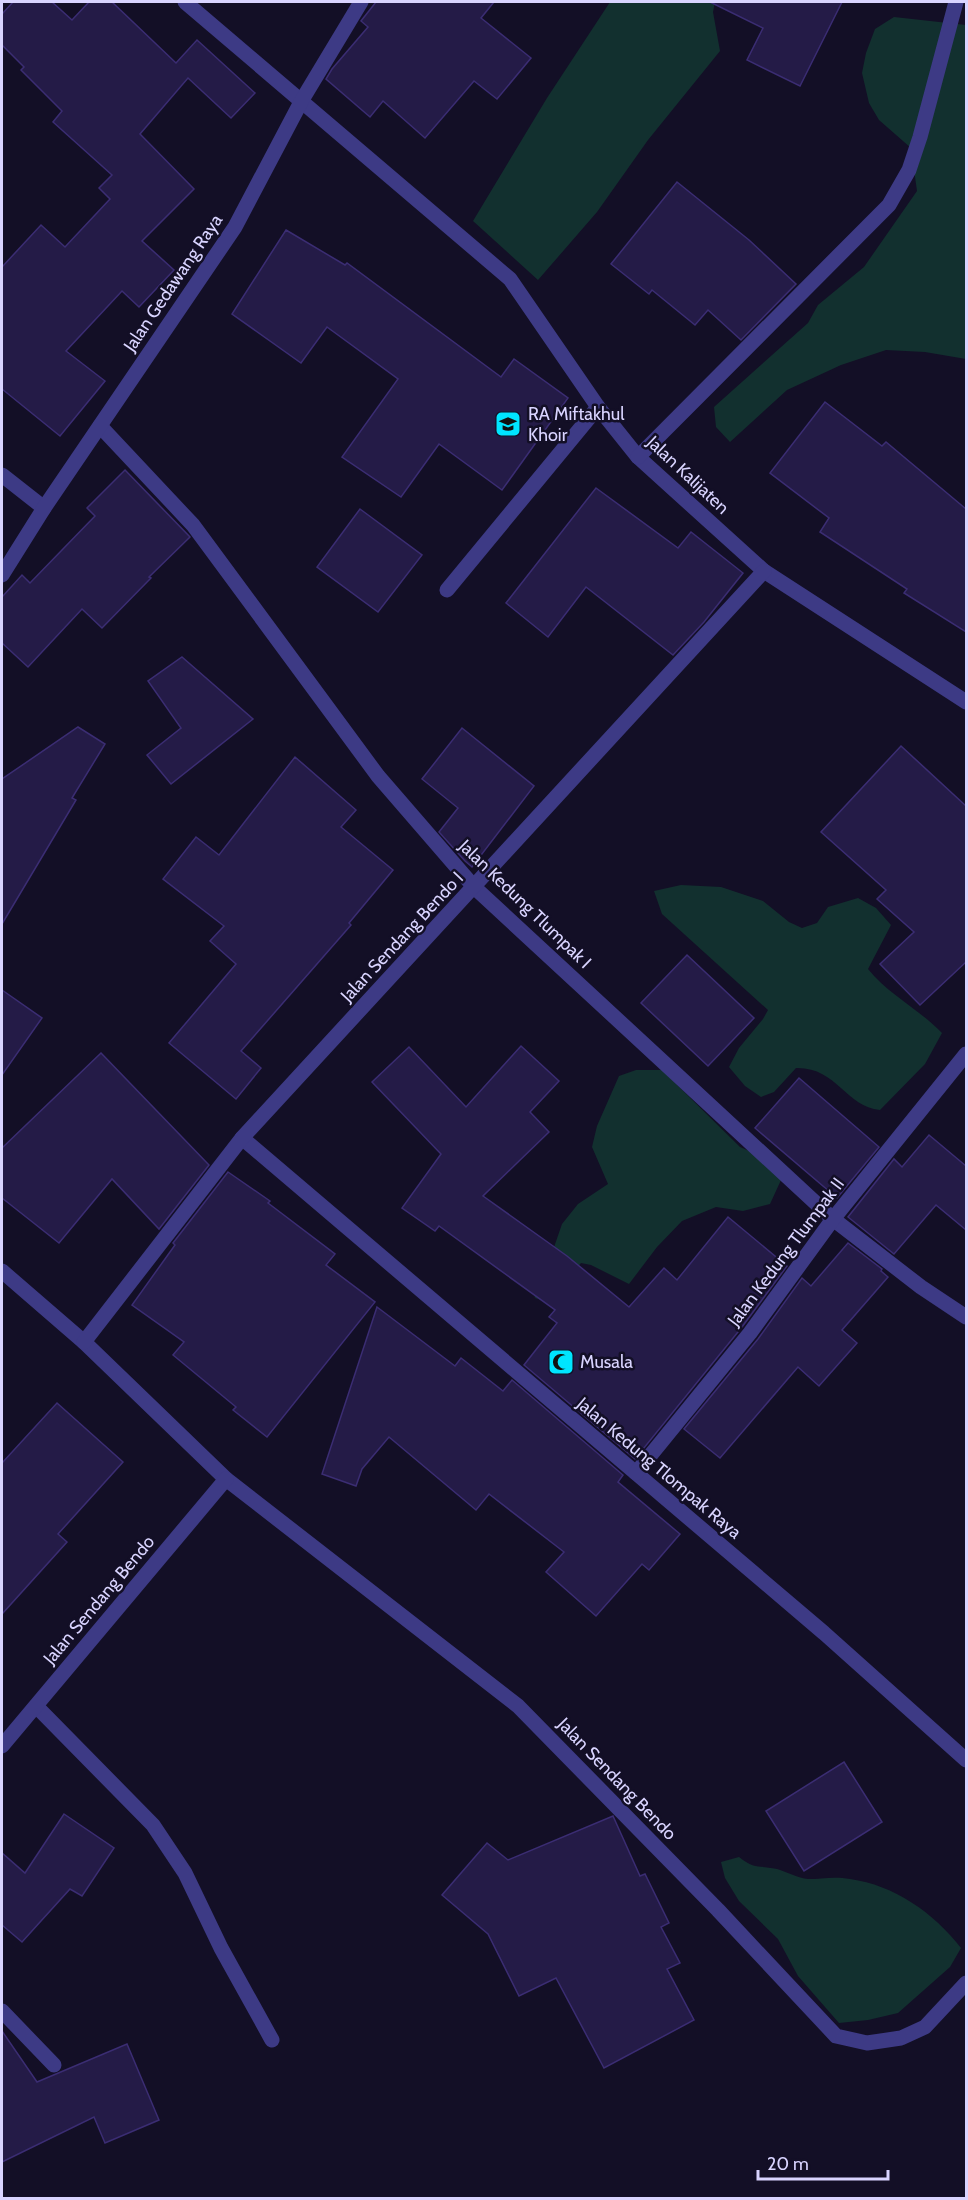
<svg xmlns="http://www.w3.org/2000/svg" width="968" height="2200" font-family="Cabin,sans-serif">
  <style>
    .green { fill: #12302f }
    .building { fill: #241b47; stroke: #3b2d73; stroke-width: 1.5 }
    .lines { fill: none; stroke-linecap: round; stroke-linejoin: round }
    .minor { stroke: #3d3a85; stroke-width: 15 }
    .labels { text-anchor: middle; stroke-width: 5; stroke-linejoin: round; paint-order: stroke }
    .street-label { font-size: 18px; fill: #d9d4ff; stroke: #130f26 }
    .poi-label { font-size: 18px; fill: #d9d4ff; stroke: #130f26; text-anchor: start }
  </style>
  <rect width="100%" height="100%" fill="#130f26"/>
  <!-- green -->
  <g class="green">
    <path d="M 610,2 L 715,2 L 713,12 L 720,51 L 648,140 L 597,212 L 538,280 L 473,221 L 547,98 Z"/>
    <path d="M 894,17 L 966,25 L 966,359 L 925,352 L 886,350 L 841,365 L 787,390 L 730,442 L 716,427 L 714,407 L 808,323 L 818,305 L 864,267 L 917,191 L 911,148 L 879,120 L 869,103 L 862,73 L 866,53 L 875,29 Z"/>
    <path d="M 681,885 L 721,887 L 763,901 L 789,922 L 802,928 L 817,923 L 828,907 L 858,898 L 876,908 L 891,925 L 868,969 C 889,995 919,1009 942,1033 L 925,1064 L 880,1110 C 846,1107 837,1067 796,1068 L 774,1092 L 761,1097 L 745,1086 L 729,1067 L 739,1048 L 763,1019 L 768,1010 L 662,914 L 654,891 Z"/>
    <path d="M 636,1070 L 662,1070 L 740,1147 L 756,1154 L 781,1180 L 770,1204 L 743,1211 L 716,1207 L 682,1221 L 657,1247 L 629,1284 L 591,1265 L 581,1263 L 547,1302 L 535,1298 L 531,1284 L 552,1253 L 562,1224 L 578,1204 L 608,1184 L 592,1147 L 597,1126 L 619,1076 Z"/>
    <path d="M 739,1857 C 755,1870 759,1865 777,1869 C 787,1872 798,1878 808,1879 C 822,1879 834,1876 850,1879 C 894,1885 934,1913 961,1948 L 950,1967 L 898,2013 L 868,2020 L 839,2023 L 798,1976 L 778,1939 L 739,1901 L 725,1878 L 721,1862 Z"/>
  </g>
  <!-- building -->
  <g class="building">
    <path d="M 13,2 L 52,2 L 72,20 L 89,2 L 112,2 L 176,63 L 197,40 L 255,93 L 231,118 L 188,78 L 140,134 L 194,189 L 142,241 L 174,270 L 139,307 L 122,291 L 66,351 L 105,381 L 60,436 L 2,389 L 2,267 L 41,225 L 65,247 L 110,199 L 99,188 L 112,175 L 53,122 L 62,111 L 21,70 L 24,67 L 2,45 L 2,14 Z"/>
    <path d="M 376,2 L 494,2 L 481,18 L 531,58 L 497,99 L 474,81 L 425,138 L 383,101 L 370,117 L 326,79 L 332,69 L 368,27 L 361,21 Z"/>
    <path d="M 710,2 L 842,2 L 800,86 L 747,60 L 763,28 Z"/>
    <path d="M 677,182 L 749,240 L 796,284 L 741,340 L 708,310 L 695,325 L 652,290 L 649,294 L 611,264 Z"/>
    <path d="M 286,230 L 345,265 L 347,263 L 501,377 L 514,359 L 568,398 L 502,490 L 439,444 L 401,497 L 342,457 L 398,379 L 327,327 L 301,363 L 232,314 Z"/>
    <path d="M 825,402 L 882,446 L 886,442 L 966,509 L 966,632 L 904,593 L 907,589 L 820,532 L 829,518 L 770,473 Z"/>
    <path d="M 125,470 L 190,537 L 149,577 L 151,578 L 102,628 L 82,609 L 28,667 L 2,643 L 2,597 L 22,575 L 30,583 L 95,516 L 87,508 Z"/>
    <path d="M 596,488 L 678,548 L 691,532 L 743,573 L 704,622 L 673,655 L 586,587 L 548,637 L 506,603 Z"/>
    <path d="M 360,509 L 422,555 L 378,612 L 317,567 Z"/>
    <path d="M 182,657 L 253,719 L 171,784 L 147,755 L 181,728 L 148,681 Z"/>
    <path d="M 78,727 L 105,744 L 72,798 L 76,800 L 2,924 L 2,779 Z"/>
    <path d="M 462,728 L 534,786 L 472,867 L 465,861 L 439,832 L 458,808 L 422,779 Z"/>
    <path d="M 901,746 L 966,806 L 966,962 L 920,1005 L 880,964 L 914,932 L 877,899 L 886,890 L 821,832 Z"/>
    <path d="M 295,757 L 356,810 L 341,827 L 393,870 L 349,923 L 351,925 L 241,1051 L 261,1068 L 236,1099 L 169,1043 L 236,964 L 210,941 L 224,926 L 163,879 L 196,837 L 219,855 Z"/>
    <path d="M 687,955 L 754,1018 L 708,1066 L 641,1003 Z"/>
    <path d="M 2,990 L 42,1018 L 2,1075 Z"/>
    <path d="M 521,1046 L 559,1081 L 530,1112 L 549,1132 L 483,1196 L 567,1256 L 629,1307 L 664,1268 L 677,1280 L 728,1217 L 787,1266 L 742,1327 L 635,1459 L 524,1365 L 557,1323 L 549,1317 L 555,1310 L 439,1226 L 435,1231 L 402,1208 L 441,1154 L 372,1082 L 409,1047 L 466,1107 Z"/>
    <path d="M 101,1053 L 209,1165 L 159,1229 L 112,1179 L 59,1243 L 2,1198 L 2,1148 Z"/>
    <path d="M 799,1078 L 879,1147 L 837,1198 L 755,1128 Z"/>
    <path d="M 929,1135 L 966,1166 L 966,1230 L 936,1205 L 894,1254 L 848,1217 L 894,1159 L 902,1167 Z"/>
    <path d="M 228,1172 L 270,1201 L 268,1203 L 335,1254 L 326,1265 L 375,1302 L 267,1437 L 233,1410 L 236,1407 L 173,1355 L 184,1342 L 132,1305 L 175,1245 L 173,1243 Z"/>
    <path d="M 848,1243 L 882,1269 L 881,1271 L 888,1277 L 842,1330 L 857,1343 L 819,1386 L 798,1367 L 720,1458 L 684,1429 L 758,1339 L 802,1278 L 811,1286 Z"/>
    <path d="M 377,1307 L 455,1366 L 461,1358 L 503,1391 L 512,1380 L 623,1475 L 618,1482 L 680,1534 L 649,1570 L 642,1564 L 596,1616 L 546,1572 L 564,1552 L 489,1494 L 476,1510 L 389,1437 L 362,1469 L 356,1486 L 322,1474 Z"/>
    <path d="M 57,1403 L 123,1462 L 58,1534 L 67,1542 L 2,1614 L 2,1463 Z"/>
    <path d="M 844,1762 L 882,1822 L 804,1871 L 766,1811 Z"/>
    <path d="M 64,1814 L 114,1848 L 82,1896 L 70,1889 L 22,1942 L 2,1925 L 2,1853 L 25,1873 Z"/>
    <path d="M 613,1816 L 640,1876 L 645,1874 L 669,1923 L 661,1927 L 680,1963 L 667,1969 L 694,2020 L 604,2068 L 556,1978 L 519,1996 L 488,1934 L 442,1895 L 487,1843 L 508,1860 Z"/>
    <path d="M 2,2031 L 37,2082 L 127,2044 L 159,2120 L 105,2143 L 94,2117 L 2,2162 Z"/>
  </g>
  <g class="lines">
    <!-- minor -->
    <g class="minor">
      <path d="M 185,2 L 510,279 L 598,407 L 638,457 L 764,571 L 966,702"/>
      <path d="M 100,426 L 193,525 L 378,776 L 474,887 L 833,1219 L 921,1287 L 966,1317"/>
      <path d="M 638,457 L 889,205 L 909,170 L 920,137 L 956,2"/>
      <path d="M 2,475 L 44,508"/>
      <path d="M 2,575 L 44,508 L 235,227 L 302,100 L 361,2"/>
      <path d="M 447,590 L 598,407"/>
      <path d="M 242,1138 L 824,1633 L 966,1760"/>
      <path d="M 2,1271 L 84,1342 L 226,1479 L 518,1706 L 718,1910 L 836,2036 L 867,2043 L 901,2038 L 925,2027 L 966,1983"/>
      <path d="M 84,1342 L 242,1138 L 764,571"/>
      <path d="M 636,1473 L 750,1333 L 833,1219 L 966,1054"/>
      <path d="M 36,1706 L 153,1825 L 185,1873 L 221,1948 L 272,2040"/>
      <path d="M 2,1746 L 226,1479"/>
      <path d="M 2,2011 L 54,2065"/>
    </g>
  </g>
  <!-- icons -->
  <defs>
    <g id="school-square" transform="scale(1.35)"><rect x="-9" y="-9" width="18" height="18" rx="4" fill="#00e5ff" stroke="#130f26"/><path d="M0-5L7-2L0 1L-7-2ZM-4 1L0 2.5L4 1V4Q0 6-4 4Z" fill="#111"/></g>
    <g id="mosque-square" transform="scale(1.35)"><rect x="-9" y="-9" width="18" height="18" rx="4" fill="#00e5ff" stroke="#130f26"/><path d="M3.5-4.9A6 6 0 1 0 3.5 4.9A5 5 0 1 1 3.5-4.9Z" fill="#111"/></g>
  </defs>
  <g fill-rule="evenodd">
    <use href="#school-square" x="508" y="424"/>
    <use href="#mosque-square" x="561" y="1362"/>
  </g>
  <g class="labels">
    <!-- street labels -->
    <g class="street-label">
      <text transform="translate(173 283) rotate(-56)" y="6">Jalan Gedawang Raya</text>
      <text transform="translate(688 475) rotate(43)" y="6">Jalan Kalijaten</text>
      <text transform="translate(525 904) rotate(44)" y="6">Jalan Kedung Tlumpak I</text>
      <text transform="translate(402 937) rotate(-47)" y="6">Jalan Sendang Bendo I</text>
      <text transform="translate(786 1252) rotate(-53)" y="6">Jalan Kedung Tlumpak II</text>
      <text transform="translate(659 1468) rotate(40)" y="6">Jalan Kedung Tlompak Raya</text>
      <text transform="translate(99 1600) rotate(-50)" y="6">Jalan Sendang Bendo</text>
      <text transform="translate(617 1779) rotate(46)" y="6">Jalan Sendang Bendo</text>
    </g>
    <!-- poi labels -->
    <g class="poi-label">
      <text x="528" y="420">RA Miftakhul<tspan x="528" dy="21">Khoir</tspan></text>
      <text x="580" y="1368">Musala</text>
    </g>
  </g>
  <!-- border -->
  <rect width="968" height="2200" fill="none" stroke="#d9d4ff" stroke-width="6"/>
  <!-- scale -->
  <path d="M758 2170v9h130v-9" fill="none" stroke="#d9d4ff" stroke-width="3"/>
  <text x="767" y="2170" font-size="18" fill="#d9d4ff" stroke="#130f26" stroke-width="4.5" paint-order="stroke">20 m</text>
</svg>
